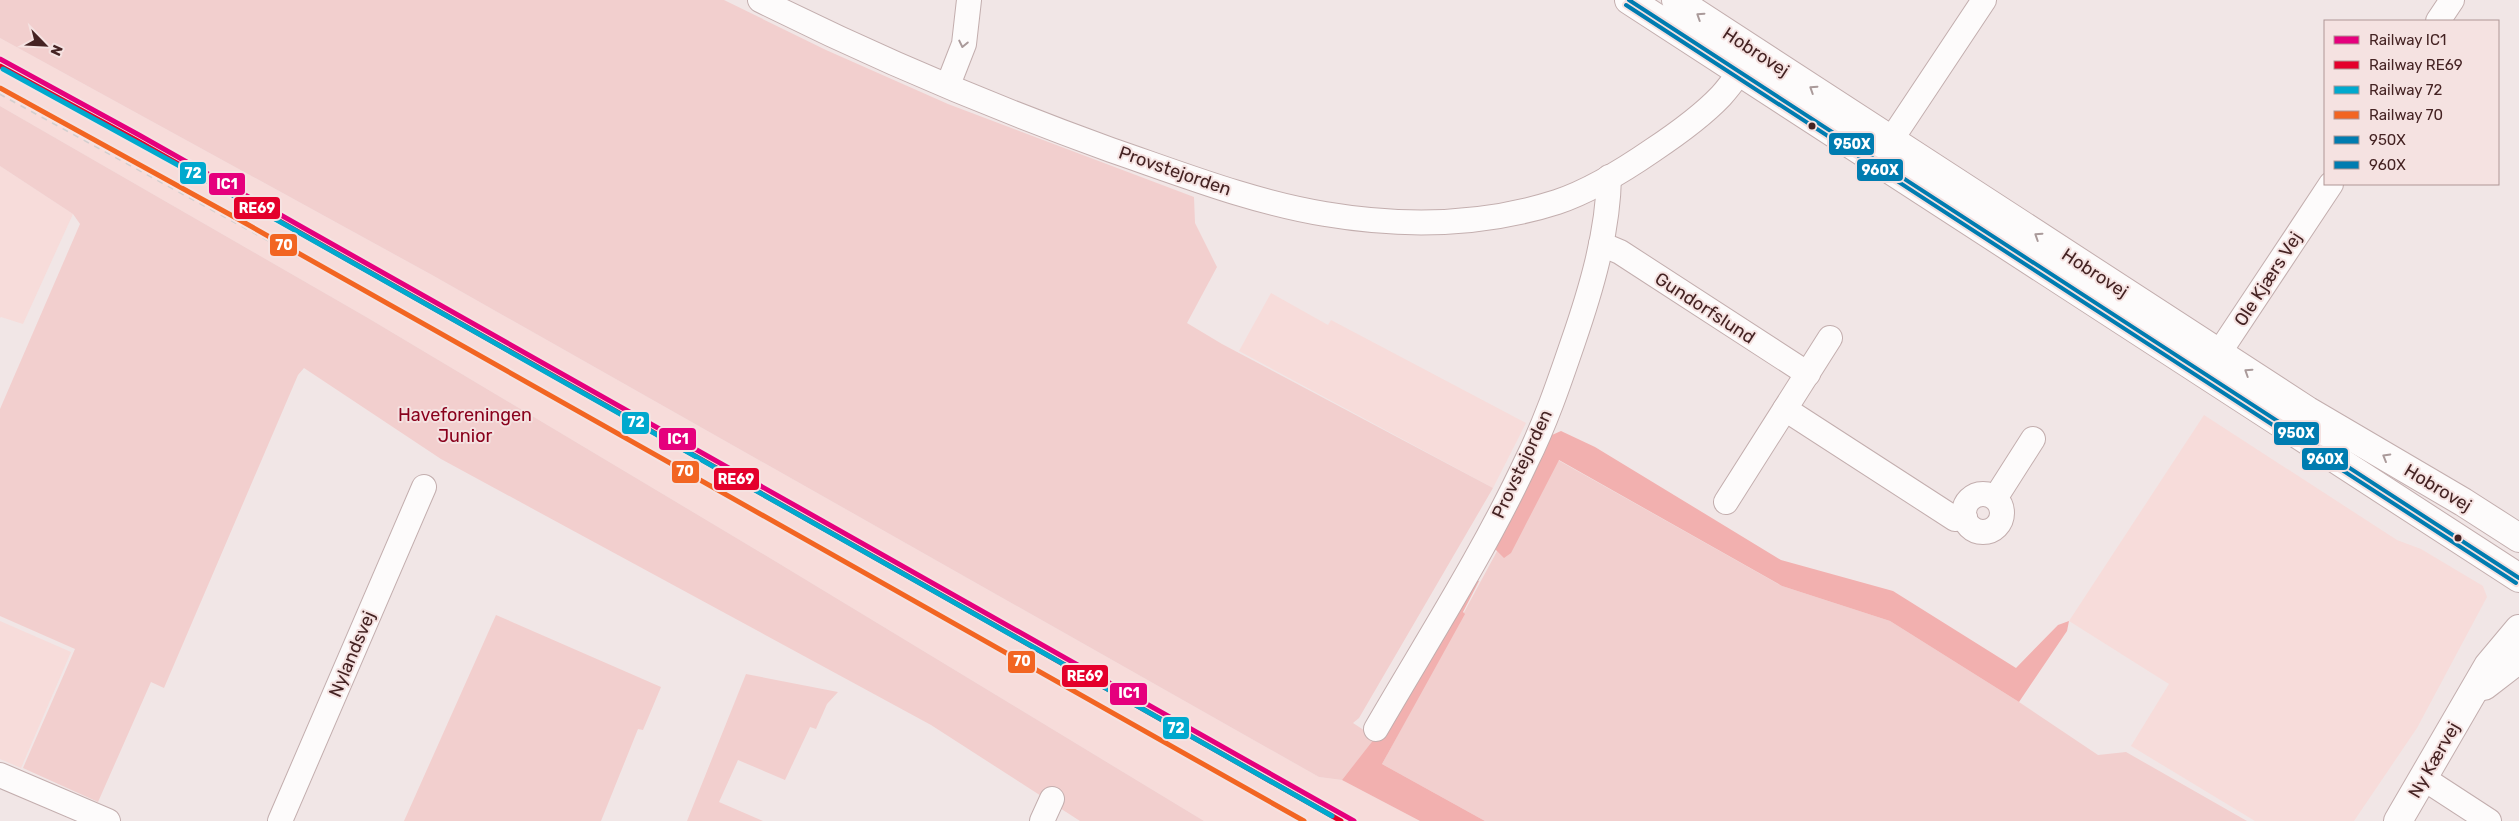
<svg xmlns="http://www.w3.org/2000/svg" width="2519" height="821" font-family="Rubik,sans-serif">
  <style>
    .built { fill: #f7dcda }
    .green { fill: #f2cfce }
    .forest { fill: #f2b0af }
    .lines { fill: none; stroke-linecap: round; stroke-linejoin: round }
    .street-casing { stroke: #c3aeae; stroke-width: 26 }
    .secondary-casing { stroke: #c3aeae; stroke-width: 30 }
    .street { stroke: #fdfbfb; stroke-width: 24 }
    .secondary { stroke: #fdfbfb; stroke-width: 28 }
    .rail { stroke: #d3cfcf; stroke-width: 4; stroke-dasharray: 6 6; stroke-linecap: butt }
    .bus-1-casing { stroke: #f5e2e1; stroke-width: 8 }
    .bus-2-casing { stroke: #f5e2e1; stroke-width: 8 }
    .bus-1 { stroke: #007cb0; stroke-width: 4 }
    .bus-2 { stroke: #007cb0; stroke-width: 4 }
    .rail-1-casing { stroke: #f5e2e1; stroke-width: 9 }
    .rail-2-casing { stroke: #f5e2e1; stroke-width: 9 }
    .rail-3-casing { stroke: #f5e2e1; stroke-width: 9 }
    .rail-4-casing { stroke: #f5e2e1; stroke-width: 9 }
    .rail-1 { stroke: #e5007d; stroke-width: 5 }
    .rail-2 { stroke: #e4002b; stroke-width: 5 }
    .rail-3 { stroke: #00a9ce; stroke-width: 5 }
    .rail-4 { stroke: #f26522; stroke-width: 5 }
    .oneway { stroke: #aa9a9a }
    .bus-dot { fill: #452323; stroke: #f5e2e1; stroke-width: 2 }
    .labels { text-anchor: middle; stroke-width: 4; stroke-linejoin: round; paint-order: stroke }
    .street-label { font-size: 18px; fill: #452323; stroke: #f5e2e1 }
    .park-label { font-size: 18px; fill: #89011c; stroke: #f5e2e1 }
    .line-badge { stroke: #f5e2e1; stroke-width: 2 }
    .badge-label { font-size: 14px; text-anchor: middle; font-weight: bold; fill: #fff }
  </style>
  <rect width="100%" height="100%" fill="#f1e6e6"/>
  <!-- built -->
  <g class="built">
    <path d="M 0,38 L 432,275 L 1319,777 L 1342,780 L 1420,821 L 1204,821 L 765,555 L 368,318 L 0,106 Z"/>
    <path d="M 0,166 L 73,214 L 23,324 L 1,317 L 0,318 Z"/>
    <path d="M 1271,293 L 1328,325 L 1331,320 L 1526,423 L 1493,488 L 1239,351 Z"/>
    <path d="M 2204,415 L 2397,540 L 2421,549 L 2483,586 L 2487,597 L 2417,728 L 2354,821 L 2255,821 L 2131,746 L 2169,684 L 2069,621 Z"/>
    <path d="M 0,621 L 71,652 L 21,768 L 0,759 Z"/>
  </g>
  <!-- green -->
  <g class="green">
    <path d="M 0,0 L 724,0 L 826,50 L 948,104 L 1194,197 L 1195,223 L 1217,267 L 1187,323 L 1222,344 L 1493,488 L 1359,718 L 1353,723 L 1376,738 L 1342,780 L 1319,777 L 432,275 L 0,38 Z"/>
    <path d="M 0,106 L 368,318 L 765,555 L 1204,821 L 1080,821 L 931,725 L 441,459 L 304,368 L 298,375 L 164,688 L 151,682 L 98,802 L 23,768 L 75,649 L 0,616 L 0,409 L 80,224 L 73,214 L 0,166 Z"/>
    <path d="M 1549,455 L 1782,586 L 1890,621 L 2019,702 L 2098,755 L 2126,752 L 2247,821 L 1485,821 L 1382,764 Z"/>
    <path d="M 496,615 L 661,687 L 643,730 L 638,729 L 601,821 L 404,821 Z"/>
    <path d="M 746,674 L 838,692 L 827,704 L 816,729 L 810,727 L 785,780 L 738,760 L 719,802 L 763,821 L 687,821 Z"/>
  </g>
  <!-- forest -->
  <g class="forest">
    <path d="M 1561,431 L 1595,447 L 1781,560 L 1893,591 L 2016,668 L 2058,625 L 2069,621 L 2067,631 L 2019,702 L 1890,621 L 1782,586 L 1559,460 L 1511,553 L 1504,558 L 1491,545 L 1552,435 Z"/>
    <path d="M 1471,580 L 1479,581 L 1463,612 L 1465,614 L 1382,764 L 1485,821 L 1420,821 L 1342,780 L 1382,729 Z"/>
  </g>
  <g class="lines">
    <!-- street casing -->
    <g class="street-casing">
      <g id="street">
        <path d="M 760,0 C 874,57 992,107 1111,150 C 1181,174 1252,202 1325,214 C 1402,227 1482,226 1557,202 C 1590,191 1624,170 1653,150 C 1677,134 1701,117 1721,96 C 1732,84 1741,70 1751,57"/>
        <path d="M 2438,21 L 2452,0"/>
        <path d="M 948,85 L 964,44 L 969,0"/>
        <path d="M 1881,155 L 1984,0"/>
        <path d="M 1601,244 L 1620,252 L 1808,374"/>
        <path d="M 2209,368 L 2331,184"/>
        <path d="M 1785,409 L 1955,519 L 1965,517"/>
        <circle cx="1983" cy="513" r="19"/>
        <path d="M 1996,497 L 2033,439"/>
        <path d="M 1726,502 L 1830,338"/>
        <path d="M 1376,729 C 1427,641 1483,554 1526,462 C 1545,424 1559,383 1573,342 C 1591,290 1608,233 1609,177"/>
        <path d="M 0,775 L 108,821"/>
        <path d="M 2423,778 L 2489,821"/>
        <path d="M 280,821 L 424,487"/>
        <path d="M 1042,821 L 1052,799"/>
      </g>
    </g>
    <!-- secondary casing -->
    <g class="secondary-casing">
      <g id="secondary">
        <path d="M 1629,0 L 2519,578"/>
        <path d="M 1676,0 L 2308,411 L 2463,502 L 2519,538"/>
        <path d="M 2484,686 L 2519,659"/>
        <path d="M 2398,821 L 2488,666 L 2519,629"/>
      </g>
    </g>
    <!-- street -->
    <use href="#street" class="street"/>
    <!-- secondary -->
    <use href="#secondary" class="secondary"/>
    <!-- rail -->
    <path class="rail" d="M 0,93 L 335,276 L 771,522"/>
    <!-- bus-1 casing -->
    <g class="bus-1-casing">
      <path id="bus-1" d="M 1629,0 L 2519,578"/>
    </g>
    <!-- bus-2 casing -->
    <g class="bus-2-casing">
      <path id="bus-2" d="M 1626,5 L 2516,583"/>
    </g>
    <!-- bus-1 -->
    <use href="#bus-1" class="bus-1"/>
    <!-- bus-2 -->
    <use href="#bus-2" class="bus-2"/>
    <!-- rail-1 casing -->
    <g class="rail-1-casing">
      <path id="rail-1" d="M 0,59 L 139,135 L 1354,821"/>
    </g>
    <!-- rail-2 casing -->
    <g class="rail-2-casing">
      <path id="rail-2" d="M 0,66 L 136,140 L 1341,821"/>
    </g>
    <!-- rail-3 casing -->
    <g class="rail-3-casing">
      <path id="rail-3" d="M 3,69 L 238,198 L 1332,816"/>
    </g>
    <!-- rail-4 casing -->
    <g class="rail-4-casing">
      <path id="rail-4" d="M 0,88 L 229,214 L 1304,821"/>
    </g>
    <!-- rail-1 -->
    <use href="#rail-1" class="rail-1"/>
    <!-- rail-2 -->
    <use href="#rail-2" class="rail-2"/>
    <!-- rail-3 -->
    <use href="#rail-3" class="rail-3"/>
    <!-- rail-4 -->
    <use href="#rail-4" class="rail-4"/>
  </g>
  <!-- one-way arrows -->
  <defs><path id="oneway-chevron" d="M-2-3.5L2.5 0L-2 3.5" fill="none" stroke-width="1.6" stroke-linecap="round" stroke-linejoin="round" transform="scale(1.25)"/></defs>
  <g class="oneway">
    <use href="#oneway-chevron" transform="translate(1700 16) rotate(-147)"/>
    <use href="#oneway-chevron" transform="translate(963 44) rotate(102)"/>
    <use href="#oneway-chevron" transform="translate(1813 89) rotate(-147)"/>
    <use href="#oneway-chevron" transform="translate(2038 236) rotate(-147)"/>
    <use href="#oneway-chevron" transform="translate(2248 372) rotate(-147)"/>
    <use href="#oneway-chevron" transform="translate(2386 457) rotate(-150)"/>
  </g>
  <!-- markers -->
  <g class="bus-dot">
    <circle cx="1812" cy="126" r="4.5"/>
    <circle cx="2458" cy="538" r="4.5"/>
  </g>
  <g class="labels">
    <!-- street labels -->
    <g class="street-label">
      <text transform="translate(1756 52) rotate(33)" y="6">Hobrovej</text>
      <text transform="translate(1175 171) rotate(19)" y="6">Provstejorden</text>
      <text transform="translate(2095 273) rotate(33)" y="6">Hobrovej</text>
      <text transform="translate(2268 279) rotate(-57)" y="6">Ole Kjærs Vej</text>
      <text transform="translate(1705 308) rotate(33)" y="6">Gundorfslund</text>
      <text transform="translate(1522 464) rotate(-65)" y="6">Provstejorden</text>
      <text transform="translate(2438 488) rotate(31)" y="6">Hobrovej</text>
      <text transform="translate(352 654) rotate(-67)" y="6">Nylandsvej</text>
      <text transform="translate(2434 760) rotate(-60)" y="6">Ny Kærvej</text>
    </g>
    <!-- park labels -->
    <g class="park-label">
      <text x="465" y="421">Haveforeningen<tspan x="465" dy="21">Junior</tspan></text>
    </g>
  </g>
  <g class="line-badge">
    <rect x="1828" y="132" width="47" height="24" rx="5" fill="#007cb0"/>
    <rect x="1856" y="158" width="48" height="24" rx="5" fill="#007cb0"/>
    <rect x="179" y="161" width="28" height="24" rx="5" fill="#00a9ce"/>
    <rect x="208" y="172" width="38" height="24" rx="5" fill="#e5007d"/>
    <rect x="233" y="196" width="48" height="24" rx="5" fill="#e4002b"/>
    <rect x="269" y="233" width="29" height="24" rx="5" fill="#f26522"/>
    <rect x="621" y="411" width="29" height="24" rx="5" fill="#00a9ce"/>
    <rect x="2273" y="421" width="47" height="25" rx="5" fill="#007cb0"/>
    <rect x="658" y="427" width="39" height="24" rx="5" fill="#e5007d"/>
    <rect x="2301" y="447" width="48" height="24" rx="5" fill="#007cb0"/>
    <rect x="671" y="460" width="29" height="24" rx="5" fill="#f26522"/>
    <rect x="713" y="467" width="47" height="24" rx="5" fill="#e4002b"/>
    <rect x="1007" y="650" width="29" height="24" rx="5" fill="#f26522"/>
    <rect x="1061" y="664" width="48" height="24" rx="5" fill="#e4002b"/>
    <rect x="1109" y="682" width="39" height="24" rx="5" fill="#e5007d"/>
    <rect x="1162" y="716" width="28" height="24" rx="5" fill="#00a9ce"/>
  </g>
  <g class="badge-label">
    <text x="1852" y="149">950X</text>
    <text x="1880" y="175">960X</text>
    <text x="193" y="178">72</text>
    <text x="227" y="189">IC1</text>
    <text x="257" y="213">RE69</text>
    <text x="284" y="250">70</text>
    <text x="636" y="427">72</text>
    <text x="2296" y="438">950X</text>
    <text x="678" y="444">IC1</text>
    <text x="2325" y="464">960X</text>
    <text x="685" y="476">70</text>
    <text x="736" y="484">RE69</text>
    <text x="1022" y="666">70</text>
    <text x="1085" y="681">RE69</text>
    <text x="1129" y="698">IC1</text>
    <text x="1176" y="733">72</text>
  </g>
  <!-- legend -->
  <rect x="2324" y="20" width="175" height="165" fill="#f5e2e1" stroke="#af9695"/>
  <rect x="2334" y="36" width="25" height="8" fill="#e5007d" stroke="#af9695"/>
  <text x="2369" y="45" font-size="15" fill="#452323">Railway IC1</text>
  <rect x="2334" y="61" width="25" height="8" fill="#e4002b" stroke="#af9695"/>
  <text x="2369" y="70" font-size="15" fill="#452323">Railway RE69</text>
  <rect x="2334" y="86" width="25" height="8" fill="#00a9ce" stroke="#af9695"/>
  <text x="2369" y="95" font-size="15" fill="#452323">Railway 72</text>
  <rect x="2334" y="111" width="25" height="8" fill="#f26522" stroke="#af9695"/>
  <text x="2369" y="120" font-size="15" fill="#452323">Railway 70</text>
  <rect x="2334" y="136" width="25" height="8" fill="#007cb0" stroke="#af9695"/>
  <text x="2369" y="145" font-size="15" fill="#452323">950X</text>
  <rect x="2334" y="161" width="25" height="8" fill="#007cb0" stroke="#af9695"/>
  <text x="2369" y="170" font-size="15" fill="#452323">960X</text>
  <!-- north arrow -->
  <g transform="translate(45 45) rotate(114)" stroke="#f5e2e1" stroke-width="4" paint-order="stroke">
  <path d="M0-4L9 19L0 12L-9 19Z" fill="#452323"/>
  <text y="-8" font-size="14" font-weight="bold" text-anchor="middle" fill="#452323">N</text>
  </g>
</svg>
